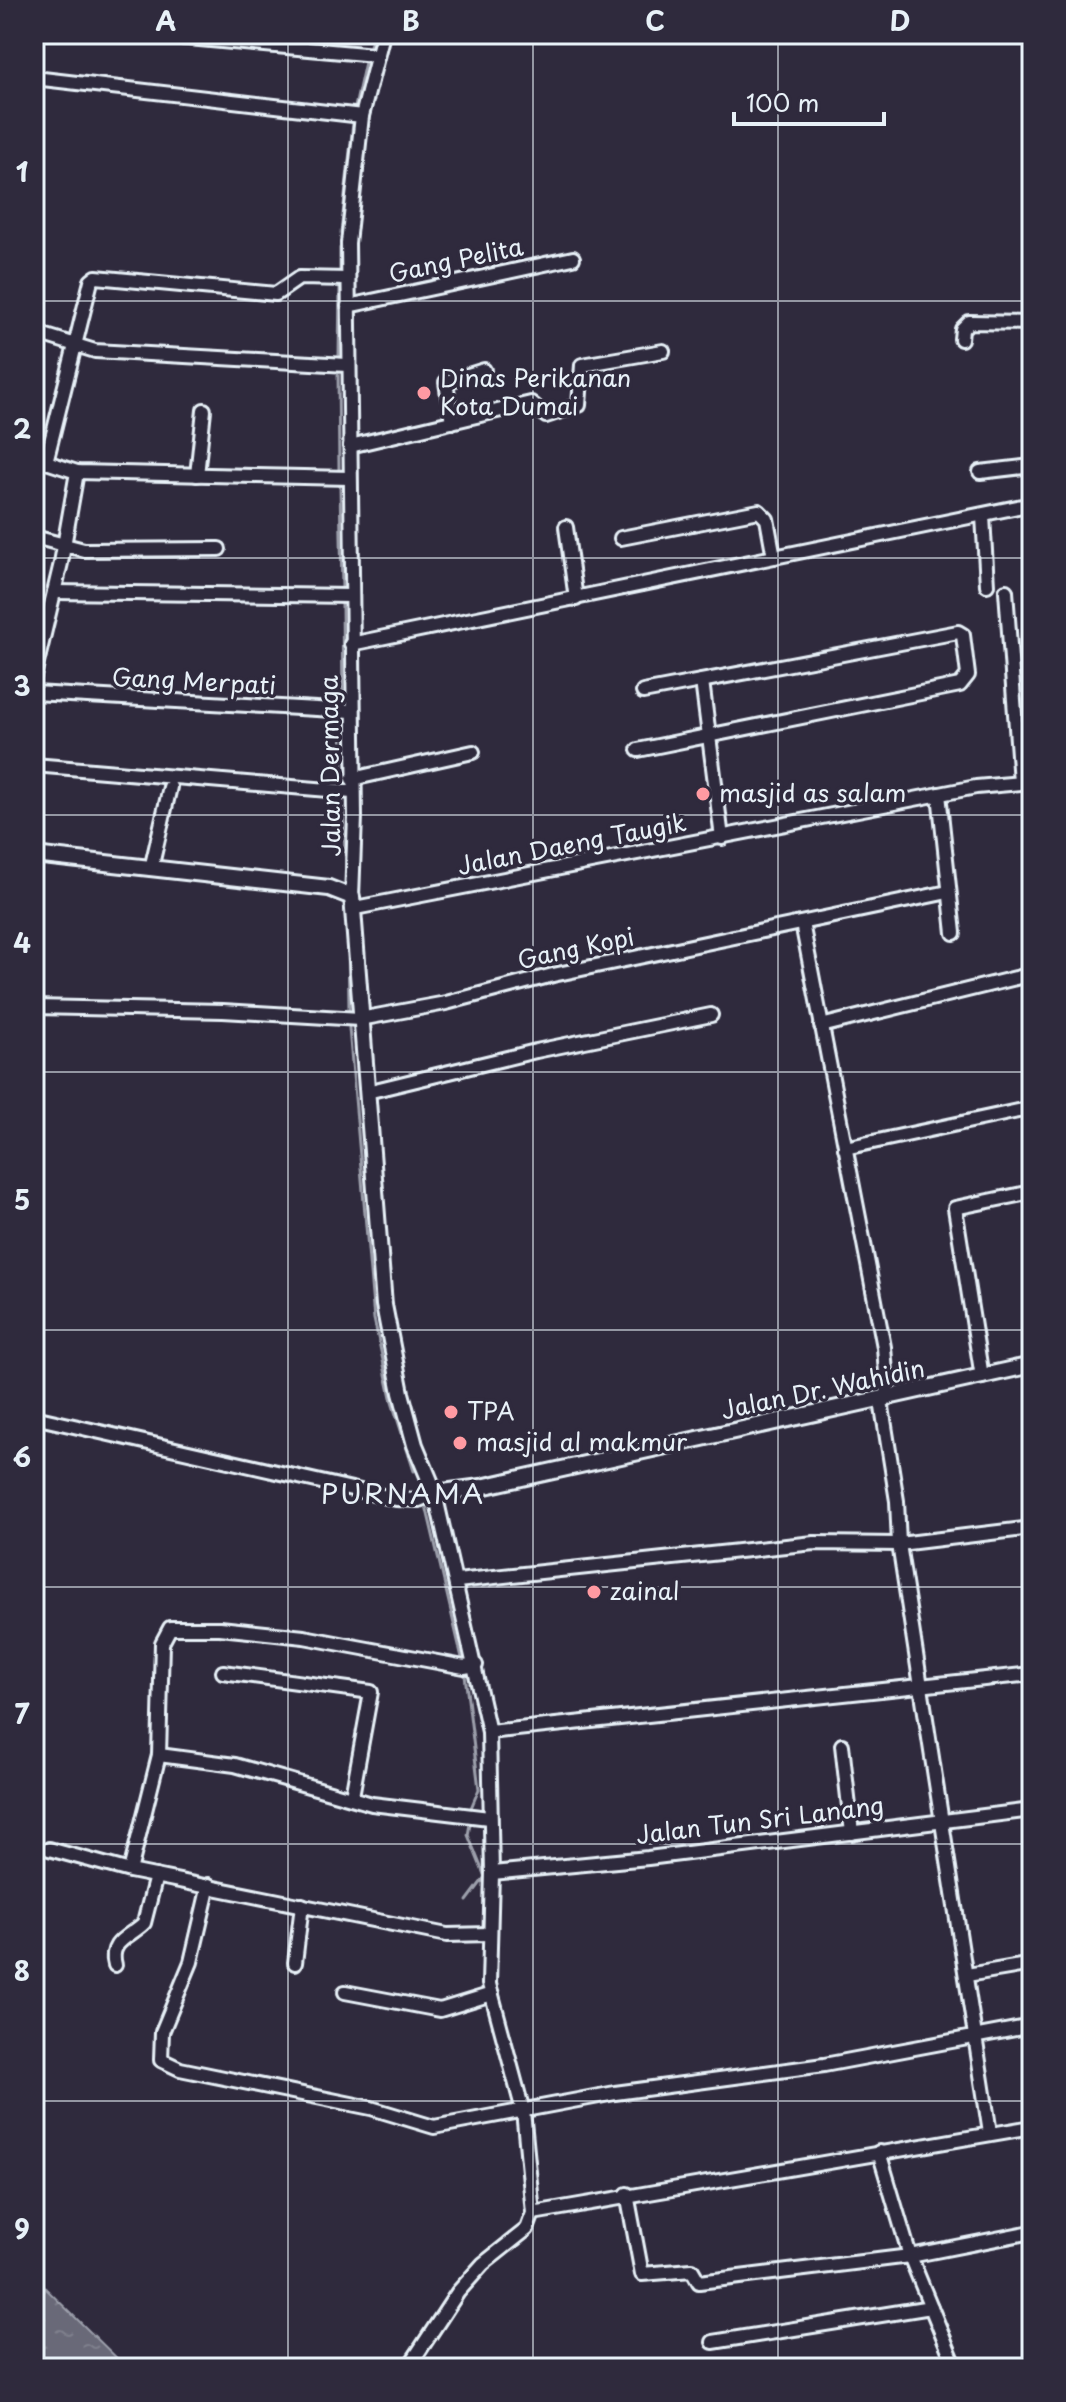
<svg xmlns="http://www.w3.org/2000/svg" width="1066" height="2402" font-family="'Playpen Sans',sans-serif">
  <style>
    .water { fill: url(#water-ripples); stroke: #9c9fab; stroke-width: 2 }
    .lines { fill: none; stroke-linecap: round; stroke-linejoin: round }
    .stream { stroke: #9c9fab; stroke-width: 3 }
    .minor-casing { stroke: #e8f1f8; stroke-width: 18 }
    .major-casing { stroke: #e8f1f8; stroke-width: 20 }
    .minor { stroke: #2f2a3d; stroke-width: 12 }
    .major { stroke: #2f2a3d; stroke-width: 14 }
    .grid { fill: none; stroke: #e8f1f8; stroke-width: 2; stroke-opacity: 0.55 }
    .poi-dot { fill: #ff9aa2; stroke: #2f2a3d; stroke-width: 3 }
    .labels { text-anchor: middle; stroke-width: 7; stroke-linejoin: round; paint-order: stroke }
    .street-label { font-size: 24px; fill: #e8f1f8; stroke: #2f2a3d }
    .poi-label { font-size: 24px; fill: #e8f1f8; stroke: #2f2a3d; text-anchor: start }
    .quarter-label { font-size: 28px; letter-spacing: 2px; fill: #e8f1f8; stroke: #2f2a3d }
    .neatline { fill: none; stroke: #e8f1f8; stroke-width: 3 }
    .grid-label { font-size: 26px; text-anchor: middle; font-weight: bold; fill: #e8f1f8 }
  </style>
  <defs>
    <pattern id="water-ripples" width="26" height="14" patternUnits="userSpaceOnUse" patternTransform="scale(2)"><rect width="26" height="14" fill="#696978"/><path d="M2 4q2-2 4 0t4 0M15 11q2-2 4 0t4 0" fill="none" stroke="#7e7f8c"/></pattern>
  </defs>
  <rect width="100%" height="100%" fill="#2f2a3d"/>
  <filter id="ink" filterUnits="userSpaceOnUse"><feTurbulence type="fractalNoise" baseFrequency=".0125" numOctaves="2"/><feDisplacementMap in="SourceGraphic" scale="16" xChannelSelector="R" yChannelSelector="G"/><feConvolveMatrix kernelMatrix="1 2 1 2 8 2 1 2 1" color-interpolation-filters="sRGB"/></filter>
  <g filter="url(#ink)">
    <!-- water -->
    <path class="water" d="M 34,2277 L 127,2368 L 34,2368 Z"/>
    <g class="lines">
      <!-- stream -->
      <g class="stream">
        <path d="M 370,46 L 373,34"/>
        <path d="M 355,107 L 365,62"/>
        <path d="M 341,233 L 353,123"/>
        <path d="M 340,270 L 340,248"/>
        <path d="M 339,356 L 340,287"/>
        <path d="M 338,372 L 339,470"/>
        <path d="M 340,486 L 342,588"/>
        <path d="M 342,604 L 343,702"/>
        <path d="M 342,783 L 342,720"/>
        <path d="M 342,799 L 347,883"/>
        <path d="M 348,937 L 349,1009"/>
        <path d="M 349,1028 L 374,1319 L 392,1402 L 414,1471"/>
        <path d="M 425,1501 L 462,1658"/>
        <path d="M 465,1675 L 479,1789 L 471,1808"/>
        <path d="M 467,1901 L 485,1877 L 468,1835 L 470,1824"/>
      </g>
      <!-- minor casing -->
      <g class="minor-casing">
        <g id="minor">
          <path d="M 144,34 L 375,55"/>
          <path d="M 34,78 L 362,116"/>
          <path d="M 348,306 L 573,258"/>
          <path d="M 34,332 L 95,351 L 347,365"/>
          <path d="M 961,339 L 962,329 L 969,322 L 1032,323"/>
          <path d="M 34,390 L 35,385"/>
          <path d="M 452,422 L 446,382 L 484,370"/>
          <path d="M 350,446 L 531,403 L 546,416 L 579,405 L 582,365 L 663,351"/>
          <path d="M 34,458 L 77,472 L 350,478"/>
          <path d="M 46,462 L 91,281 L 96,277 L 276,294 L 299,278 L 348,279"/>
          <path d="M 980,472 L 1032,466"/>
          <path d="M 197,475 L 204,410"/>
          <path d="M 983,516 L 987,585"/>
          <path d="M 566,527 L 576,599"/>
          <path d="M 34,537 L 84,550 L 219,549"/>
          <path d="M 621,538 L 759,511 L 767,519 L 774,557"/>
          <path d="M 1006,591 L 1020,782"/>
          <path d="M 54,592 L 351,596"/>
          <path d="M 351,644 L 1032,504"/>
          <path d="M 34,676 L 61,563 L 77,472"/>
          <path d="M 702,681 L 722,838"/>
          <path d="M 34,693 L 352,711"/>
          <path d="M 638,750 L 960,685 L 968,675 L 963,635 L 958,632 L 643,692"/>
          <path d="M 34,765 L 352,792"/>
          <path d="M 352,779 L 473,752"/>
          <path d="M 939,794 L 954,933"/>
          <path d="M 151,869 L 170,787"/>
          <path d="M 352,897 L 355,817 L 348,243 L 362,116 L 383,34"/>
          <path d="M 355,908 L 976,787 L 1032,782"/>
          <path d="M 802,923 L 884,1347 L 888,1399"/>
          <path d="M 34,1007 L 223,1011 L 360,1019 L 446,1003 L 553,975 L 948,892"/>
          <path d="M 821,1026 L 1032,974"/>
          <path d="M 367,1092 L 536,1051 L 711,1015"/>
          <path d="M 845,1148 L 1032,1108"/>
          <path d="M 982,1377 L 955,1208 L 1032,1192"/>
          <path d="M 881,1401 L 897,1501 L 899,1544 L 990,2133"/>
          <path d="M 34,1417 L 396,1499 L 419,1500 L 435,1493 L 489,1732 L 492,1873 L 489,1984 L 523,2111 L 533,2213 L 527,2229 L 483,2264 L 458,2292 L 408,2368"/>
          <path d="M 457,1581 L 814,1543 L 899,1544 L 1032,1528"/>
          <path d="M 223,1672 L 371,1692 L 352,1796"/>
          <path d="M 489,1732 L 1032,1674"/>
          <path d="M 842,1745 L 852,1833"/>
          <path d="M 159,1755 L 235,1765 L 372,1804 L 489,1818"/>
          <path d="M 49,1849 L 130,1871 L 447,1935 L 490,1934"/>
          <path d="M 130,1871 L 159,1755 L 162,1643 L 170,1628 L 220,1628 L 304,1637 L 464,1667 L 476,1665"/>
          <path d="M 492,1873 L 648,1858 L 1032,1810"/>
          <path d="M 209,1885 L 191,1962 L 162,2032 L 161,2060 L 180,2069 L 371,2108 L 434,2127 L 615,2093 L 824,2065 L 1032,2026"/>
          <path d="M 295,1963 L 302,1905"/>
          <path d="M 115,1965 C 108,1941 130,1937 144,1923 L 156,1876"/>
          <path d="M 967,1975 L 1032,1964"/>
          <path d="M 345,1992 L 440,2010 L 492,1994"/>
          <path d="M 879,2152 L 910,2256 L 956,2368"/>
          <path d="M 627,2194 L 642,2274 L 692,2270 L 699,2282 L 910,2256 L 1032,2232"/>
          <path d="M 533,2213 L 1032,2127"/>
          <path d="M 713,2342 L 931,2307"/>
          <path d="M 1023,2368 L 1032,2366"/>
        </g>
      </g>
      <!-- major casing -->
      <g class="major-casing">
        <path id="major" d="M 34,855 L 329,888 L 352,897 L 384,1305 L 401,1393 L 415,1445 L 435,1493 L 481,1487 L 1032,1365"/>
      </g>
      <!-- minor -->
      <use href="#minor" class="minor"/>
      <!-- major -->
      <use href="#major" class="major"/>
    </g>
  </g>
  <!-- grid -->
  <path class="grid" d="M 288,34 L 288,2368M 533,34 L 533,2368M 778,34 L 778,2368M 34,301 L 1032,301M 34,558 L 1032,558M 34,815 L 1032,815M 34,1072 L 1032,1072M 34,1330 L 1032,1330M 34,1587 L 1032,1587M 34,1844 L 1032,1844M 34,2101 L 1032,2101"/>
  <!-- markers -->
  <g class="poi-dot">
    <circle cx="424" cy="393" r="8"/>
    <circle cx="703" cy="794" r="8"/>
    <circle cx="451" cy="1412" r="8"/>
    <circle cx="460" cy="1443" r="8"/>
    <circle cx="594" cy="1592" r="8"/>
  </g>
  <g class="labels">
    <!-- street labels -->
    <g class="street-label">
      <text transform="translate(456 261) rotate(-12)" y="8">Gang Pelita</text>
      <text transform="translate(194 682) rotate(3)" y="8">Gang Merpati</text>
      <text transform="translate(331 766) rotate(-91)" y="8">Jalan Dermaga</text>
      <text transform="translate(572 845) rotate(-11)" y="8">Jalan Daeng Taugik</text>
      <text transform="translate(576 949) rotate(-12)" y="8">Gang Kopi</text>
      <text transform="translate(823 1390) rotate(-12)" y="8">Jalan Dr. Wahidin</text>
      <text transform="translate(760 1821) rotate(-7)" y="8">Jalan Tun Sri Lanang</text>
    </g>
    <!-- poi labels -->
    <g class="poi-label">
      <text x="440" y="387">Dinas Perikanan<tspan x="440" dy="28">Kota Dumai</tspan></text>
      <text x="719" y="802">masjid as salam</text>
      <text x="467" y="1420">TPA</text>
      <text x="476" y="1451">masjid al makmur</text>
      <text x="610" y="1600">zainal</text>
    </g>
    <!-- quarter labels -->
    <g class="quarter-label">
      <text x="403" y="1504">PURNAMA</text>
    </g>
  </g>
  <!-- margin -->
  <rect width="1066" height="2402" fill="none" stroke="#2f2a3d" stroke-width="88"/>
  <!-- scale -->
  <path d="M734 112v12h150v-12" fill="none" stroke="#e8f1f8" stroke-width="4"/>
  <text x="746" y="112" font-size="24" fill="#e8f1f8" stroke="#2f2a3d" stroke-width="6" paint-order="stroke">100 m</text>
  <rect x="44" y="44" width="978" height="2314" class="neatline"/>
  <g class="grid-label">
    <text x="166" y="31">A</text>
    <text x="411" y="31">B</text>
    <text x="655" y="31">C</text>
    <text x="900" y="31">D</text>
    <text x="22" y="182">1</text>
    <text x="22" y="439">2</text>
    <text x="22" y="696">3</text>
    <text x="22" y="953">4</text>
    <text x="22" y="1210">5</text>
    <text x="22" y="1467">6</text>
    <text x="22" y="1724">7</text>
    <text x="22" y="1981">8</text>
    <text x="22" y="2239">9</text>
  </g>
</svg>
